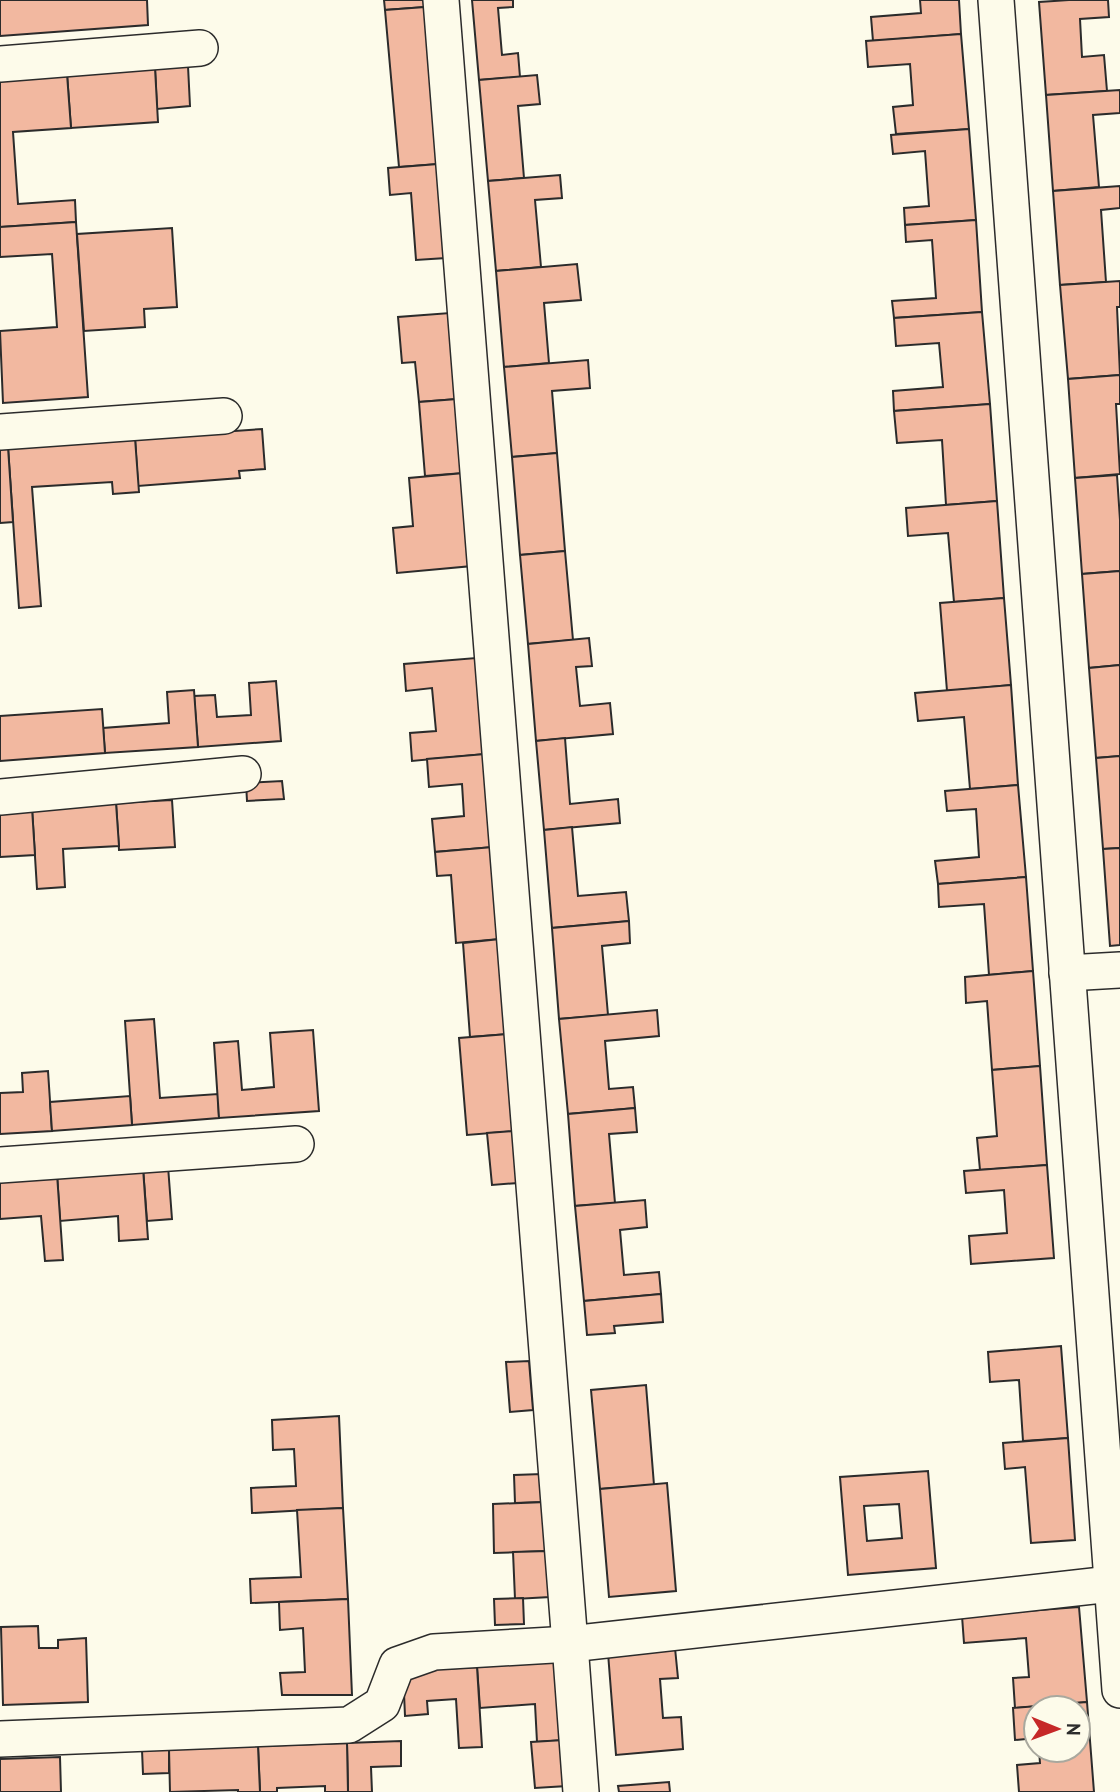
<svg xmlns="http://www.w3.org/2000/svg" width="1120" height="1792" font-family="'PT Sans',sans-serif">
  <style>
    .building { fill: #f2b8a0; stroke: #2b2b2b; stroke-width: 2; fill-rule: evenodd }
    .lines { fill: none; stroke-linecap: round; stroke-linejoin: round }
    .minor-casing { stroke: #2b2b2b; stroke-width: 38 }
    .minor { stroke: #fdfbea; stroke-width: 35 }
  </style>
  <rect width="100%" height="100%" fill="#fdfbea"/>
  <!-- building -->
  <g class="building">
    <path d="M 0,0 L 147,0 L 148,25 L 0,36 Z"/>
    <path d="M 384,0 L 424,0 L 425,7 L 385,10 Z"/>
    <path d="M 472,0 L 513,0 L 513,7 L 498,8 L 502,55 L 518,53 L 520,77 L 479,80 Z"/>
    <path d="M 920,0 L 959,0 L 961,34 L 873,41 L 871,17 L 921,13 Z"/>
    <path d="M 1069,0 L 1108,0 L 1109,17 L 1080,19 L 1082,57 L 1104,55 L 1107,91 L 1046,95 L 1039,2 Z"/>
    <path d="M 425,7 L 438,164 L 399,167 L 385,10 Z"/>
    <path d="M 961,34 L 969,129 L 896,134 L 893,107 L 913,105 L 910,64 L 868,67 L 866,41 Z"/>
    <path d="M 188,66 L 190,106 L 157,109 L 155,68 Z"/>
    <path d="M 155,68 L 158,122 L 71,128 L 67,74 Z"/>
    <path d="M 67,74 L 71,128 L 13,132 L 18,204 L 75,200 L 76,222 L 0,227 L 0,78 Z"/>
    <path d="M 537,75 L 540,104 L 518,106 L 524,178 L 488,181 L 479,80 Z"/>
    <path d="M 1120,90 L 1120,113 L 1093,115 L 1099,187 L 1053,191 L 1046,95 Z"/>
    <path d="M 969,129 L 976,220 L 905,225 L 904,208 L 929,206 L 925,151 L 893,154 L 891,135 Z"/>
    <path d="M 438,164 L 446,258 L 416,260 L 411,193 L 390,195 L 388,168 Z"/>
    <path d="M 560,175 L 562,198 L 535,200 L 541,267 L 496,271 L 488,181 Z"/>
    <path d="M 1120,186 L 1120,208 L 1101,210 L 1106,282 L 1060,285 L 1053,191 Z"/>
    <path d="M 976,220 L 982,312 L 894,318 L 892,301 L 936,298 L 932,240 L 906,242 L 905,225 Z"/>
    <path d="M 76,222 L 88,397 L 3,403 L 0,331 L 57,327 L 52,254 L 0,257 L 0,227 Z"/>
    <path d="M 172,228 L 177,307 L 144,309 L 145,327 L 84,331 L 77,234 Z"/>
    <path d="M 577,264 L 581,300 L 544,303 L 549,363 L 504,367 L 496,271 Z"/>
    <path d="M 1120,281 L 1120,307 L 1117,307 L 1120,375 L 1068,379 L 1060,285 Z"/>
    <path d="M 982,312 L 990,404 L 894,411 L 893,391 L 943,387 L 939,343 L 896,346 L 894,318 Z"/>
    <path d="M 450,313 L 457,399 L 419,402 L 415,362 L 402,363 L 398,317 Z"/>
    <path d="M 588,360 L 590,388 L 552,391 L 557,453 L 512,457 L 504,367 Z"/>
    <path d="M 1120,375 L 1120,404 L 1116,404 L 1120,474 L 1075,478 L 1068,379 Z"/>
    <path d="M 457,399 L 464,473 L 425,476 L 419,402 Z"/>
    <path d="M 990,404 L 997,501 L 946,505 L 942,440 L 897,443 L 894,411 Z"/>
    <path d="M 262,429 L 265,469 L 239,471 L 240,478 L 138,486 L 135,438 Z"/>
    <path d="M 135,438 L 139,492 L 113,494 L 112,482 L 32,487 L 41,606 L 19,608 L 8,447 Z"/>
    <path d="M 0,447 L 8,447 L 13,522 L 0,523 Z"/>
    <path d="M 557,453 L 565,551 L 520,555 L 512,457 Z"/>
    <path d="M 464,473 L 472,566 L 397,573 L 393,528 L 413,526 L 409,478 Z"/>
    <path d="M 1117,475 L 1120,520 L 1120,571 L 1082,574 L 1075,478 Z"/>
    <path d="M 997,501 L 1004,598 L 954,602 L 948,533 L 908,536 L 906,508 Z"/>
    <path d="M 565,551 L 573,640 L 528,644 L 520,555 Z"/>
    <path d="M 1120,571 L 1120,665 L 1089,668 L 1082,574 Z"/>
    <path d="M 1004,598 L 1011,685 L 947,691 L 940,603 Z"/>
    <path d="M 589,638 L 592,666 L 576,667 L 580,706 L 610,703 L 613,734 L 536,741 L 528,644 Z"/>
    <path d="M 476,658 L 485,754 L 412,761 L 410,733 L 436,731 L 432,688 L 406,691 L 404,664 Z"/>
    <path d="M 1120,665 L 1120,756 L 1096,758 L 1089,668 Z"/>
    <path d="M 276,681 L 281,741 L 198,747 L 194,696 L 215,695 L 217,717 L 251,715 L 249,683 Z"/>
    <path d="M 1011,685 L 1018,785 L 970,789 L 964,717 L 918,721 L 915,693 Z"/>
    <path d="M 194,690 L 198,747 L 105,753 L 103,728 L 169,723 L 167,692 Z"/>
    <path d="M 102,709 L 105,753 L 0,761 L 0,716 Z"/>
    <path d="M 565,738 L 570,804 L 618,799 L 620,823 L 544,830 L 536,741 Z"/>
    <path d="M 485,754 L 493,847 L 435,852 L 432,819 L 464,816 L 462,784 L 429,787 L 427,759 Z"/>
    <path d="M 1120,756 L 1120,848 L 1103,849 L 1096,758 Z"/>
    <path d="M 282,781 L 284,799 L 247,801 L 246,783 Z"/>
    <path d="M 1018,785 L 1026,877 L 938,884 L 935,861 L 979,857 L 976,809 L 947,811 L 945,791 Z"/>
    <path d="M 172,800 L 175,847 L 119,850 L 116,803 Z"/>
    <path d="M 116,803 L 119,846 L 63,849 L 65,887 L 37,889 L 32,808 Z"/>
    <path d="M 32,808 L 35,855 L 0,857 L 0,810 Z"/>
    <path d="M 572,827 L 578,896 L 626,892 L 629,921 L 552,928 L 544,830 Z"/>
    <path d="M 493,847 L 500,939 L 456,943 L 451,875 L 437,876 L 435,852 Z"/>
    <path d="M 1120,848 L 1120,945 L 1110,946 L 1103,849 Z"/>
    <path d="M 1026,877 L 1033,971 L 989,975 L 984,904 L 939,907 L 938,884 Z"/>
    <path d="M 629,921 L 630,943 L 602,946 L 608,1015 L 559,1019 L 552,928 Z"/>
    <path d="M 500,939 L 508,1034 L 470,1037 L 463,943 Z"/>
    <path d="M 1033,971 L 1040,1066 L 992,1070 L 987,1001 L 966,1003 L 965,977 Z"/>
    <path d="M 657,1010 L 659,1036 L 605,1041 L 609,1089 L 633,1087 L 635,1108 L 568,1114 L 559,1019 Z"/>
    <path d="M 154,1019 L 160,1098 L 218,1094 L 219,1118 L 132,1125 L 125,1021 Z"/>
    <path d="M 313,1030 L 319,1111 L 219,1118 L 214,1043 L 238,1041 L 242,1090 L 274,1087 L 270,1033 Z"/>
    <path d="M 508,1034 L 516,1131 L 467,1135 L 459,1038 Z"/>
    <path d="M 1040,1066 L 1047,1165 L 980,1170 L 977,1138 L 997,1136 L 992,1070 Z"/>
    <path d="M 48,1071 L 52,1131 L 0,1134 L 0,1093 L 23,1092 L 22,1073 Z"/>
    <path d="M 130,1096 L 132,1125 L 52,1131 L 50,1102 Z"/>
    <path d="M 635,1108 L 637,1132 L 609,1134 L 615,1203 L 575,1206 L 568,1114 Z"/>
    <path d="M 513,1131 L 518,1183 L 492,1185 L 487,1133 Z"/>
    <path d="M 1047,1165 L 1054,1258 L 971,1264 L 969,1236 L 1007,1233 L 1004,1190 L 966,1193 L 964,1171 Z"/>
    <path d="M 168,1166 L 172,1219 L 147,1221 L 143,1168 Z"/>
    <path d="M 143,1168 L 148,1239 L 119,1241 L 118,1216 L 60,1221 L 57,1174 Z"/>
    <path d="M 57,1174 L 63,1260 L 45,1261 L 41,1216 L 0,1219 L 0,1179 Z"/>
    <path d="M 645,1200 L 647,1227 L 620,1230 L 624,1275 L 659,1272 L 661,1294 L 584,1301 L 575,1206 Z"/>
    <path d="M 661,1294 L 663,1322 L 614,1326 L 615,1333 L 587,1335 L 584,1301 Z"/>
    <path d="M 1061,1346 L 1068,1438 L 1023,1441 L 1019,1380 L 990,1382 L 988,1352 Z"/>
    <path d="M 529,1361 L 533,1410 L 510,1412 L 506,1362 Z"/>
    <path d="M 646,1385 L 654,1485 L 600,1489 L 591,1390 Z"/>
    <path d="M 339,1416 L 343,1508 L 252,1513 L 251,1488 L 296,1486 L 294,1449 L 273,1450 L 272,1420 Z"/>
    <path d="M 1068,1438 L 1075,1540 L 1031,1543 L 1025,1467 L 1005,1469 L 1003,1443 Z"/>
    <path d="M 928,1471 L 936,1568 L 848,1575 L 840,1477 ZM 899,1504 L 902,1538 L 867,1541 L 864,1506 Z"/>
    <path d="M 542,1474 L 543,1502 L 515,1503 L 514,1475 Z"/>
    <path d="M 667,1483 L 676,1591 L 609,1597 L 600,1489 Z"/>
    <path d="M 546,1502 L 548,1551 L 494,1553 L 493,1504 Z"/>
    <path d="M 343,1508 L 348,1599 L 251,1603 L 250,1579 L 301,1577 L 297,1510 Z"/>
    <path d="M 548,1551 L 550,1597 L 515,1599 L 513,1552 Z"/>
    <path d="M 523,1598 L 524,1624 L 495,1625 L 494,1599 Z"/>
    <path d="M 348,1599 L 352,1695 L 282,1695 L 280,1673 L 305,1672 L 303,1628 L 280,1630 L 279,1602 Z"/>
    <path d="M 1079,1607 L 1087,1702 L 1015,1708 L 1013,1678 L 1029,1677 L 1026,1638 L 964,1643 L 962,1616 Z"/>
    <path d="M 38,1626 L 39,1648 L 58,1648 L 58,1640 L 86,1638 L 88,1702 L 3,1705 L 1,1627 Z"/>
    <path d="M 675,1648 L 678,1678 L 660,1679 L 663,1718 L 681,1717 L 683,1749 L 616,1755 L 608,1653 Z"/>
    <path d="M 559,1661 L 564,1740 L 537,1742 L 535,1704 L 480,1708 L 477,1667 Z"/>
    <path d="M 477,1667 L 482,1747 L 459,1748 L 456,1699 L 427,1701 L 428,1714 L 405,1716 L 403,1671 Z"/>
    <path d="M 1087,1702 L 1094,1792 L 1019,1792 L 1017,1765 L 1040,1763 L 1039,1750 L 1078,1750 L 1078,1708 L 1036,1708 L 1036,1738 L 1015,1740 L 1013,1708 Z"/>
    <path d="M 564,1740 L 567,1786 L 535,1788 L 531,1742 Z"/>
    <path d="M 401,1741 L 401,1766 L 371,1767 L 372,1792 L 348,1792 L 347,1743 Z"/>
    <path d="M 347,1743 L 348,1792 L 325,1792 L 325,1786 L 277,1788 L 277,1792 L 260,1792 L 258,1746 Z"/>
    <path d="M 258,1746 L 260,1792 L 238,1792 L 238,1790 L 170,1792 L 169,1749 Z"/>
    <path d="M 169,1749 L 169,1773 L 143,1774 L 142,1750 Z"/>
    <path d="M 60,1757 L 61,1792 L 0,1792 L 0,1759 Z"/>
    <path d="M 669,1782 L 670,1792 L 619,1792 L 618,1786 Z"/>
  </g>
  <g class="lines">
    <!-- minor casing -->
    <g class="minor-casing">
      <g id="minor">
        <path d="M 441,0 L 570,1644 L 581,1792"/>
        <path d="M 996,0 L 1120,1690"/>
        <path d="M 0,64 L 200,48"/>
        <path d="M 0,432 L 224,416"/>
        <path d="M 0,797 L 243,774"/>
        <path d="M 1067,973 L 1120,970"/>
        <path d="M 0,1165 L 296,1144"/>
        <path d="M 0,1739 L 349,1725 L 382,1704 L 397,1665 L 434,1652 L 570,1644 L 1111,1584"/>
      </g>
    </g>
    <!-- minor -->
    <use href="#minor" class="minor"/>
  </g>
  <!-- north arrow -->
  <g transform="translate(1057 1729) rotate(91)"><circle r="33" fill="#fdfbea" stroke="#a9a89e" stroke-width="2"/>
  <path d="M0-5L12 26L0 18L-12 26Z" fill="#c62828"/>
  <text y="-10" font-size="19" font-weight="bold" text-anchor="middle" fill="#2b2b2b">N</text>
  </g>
</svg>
